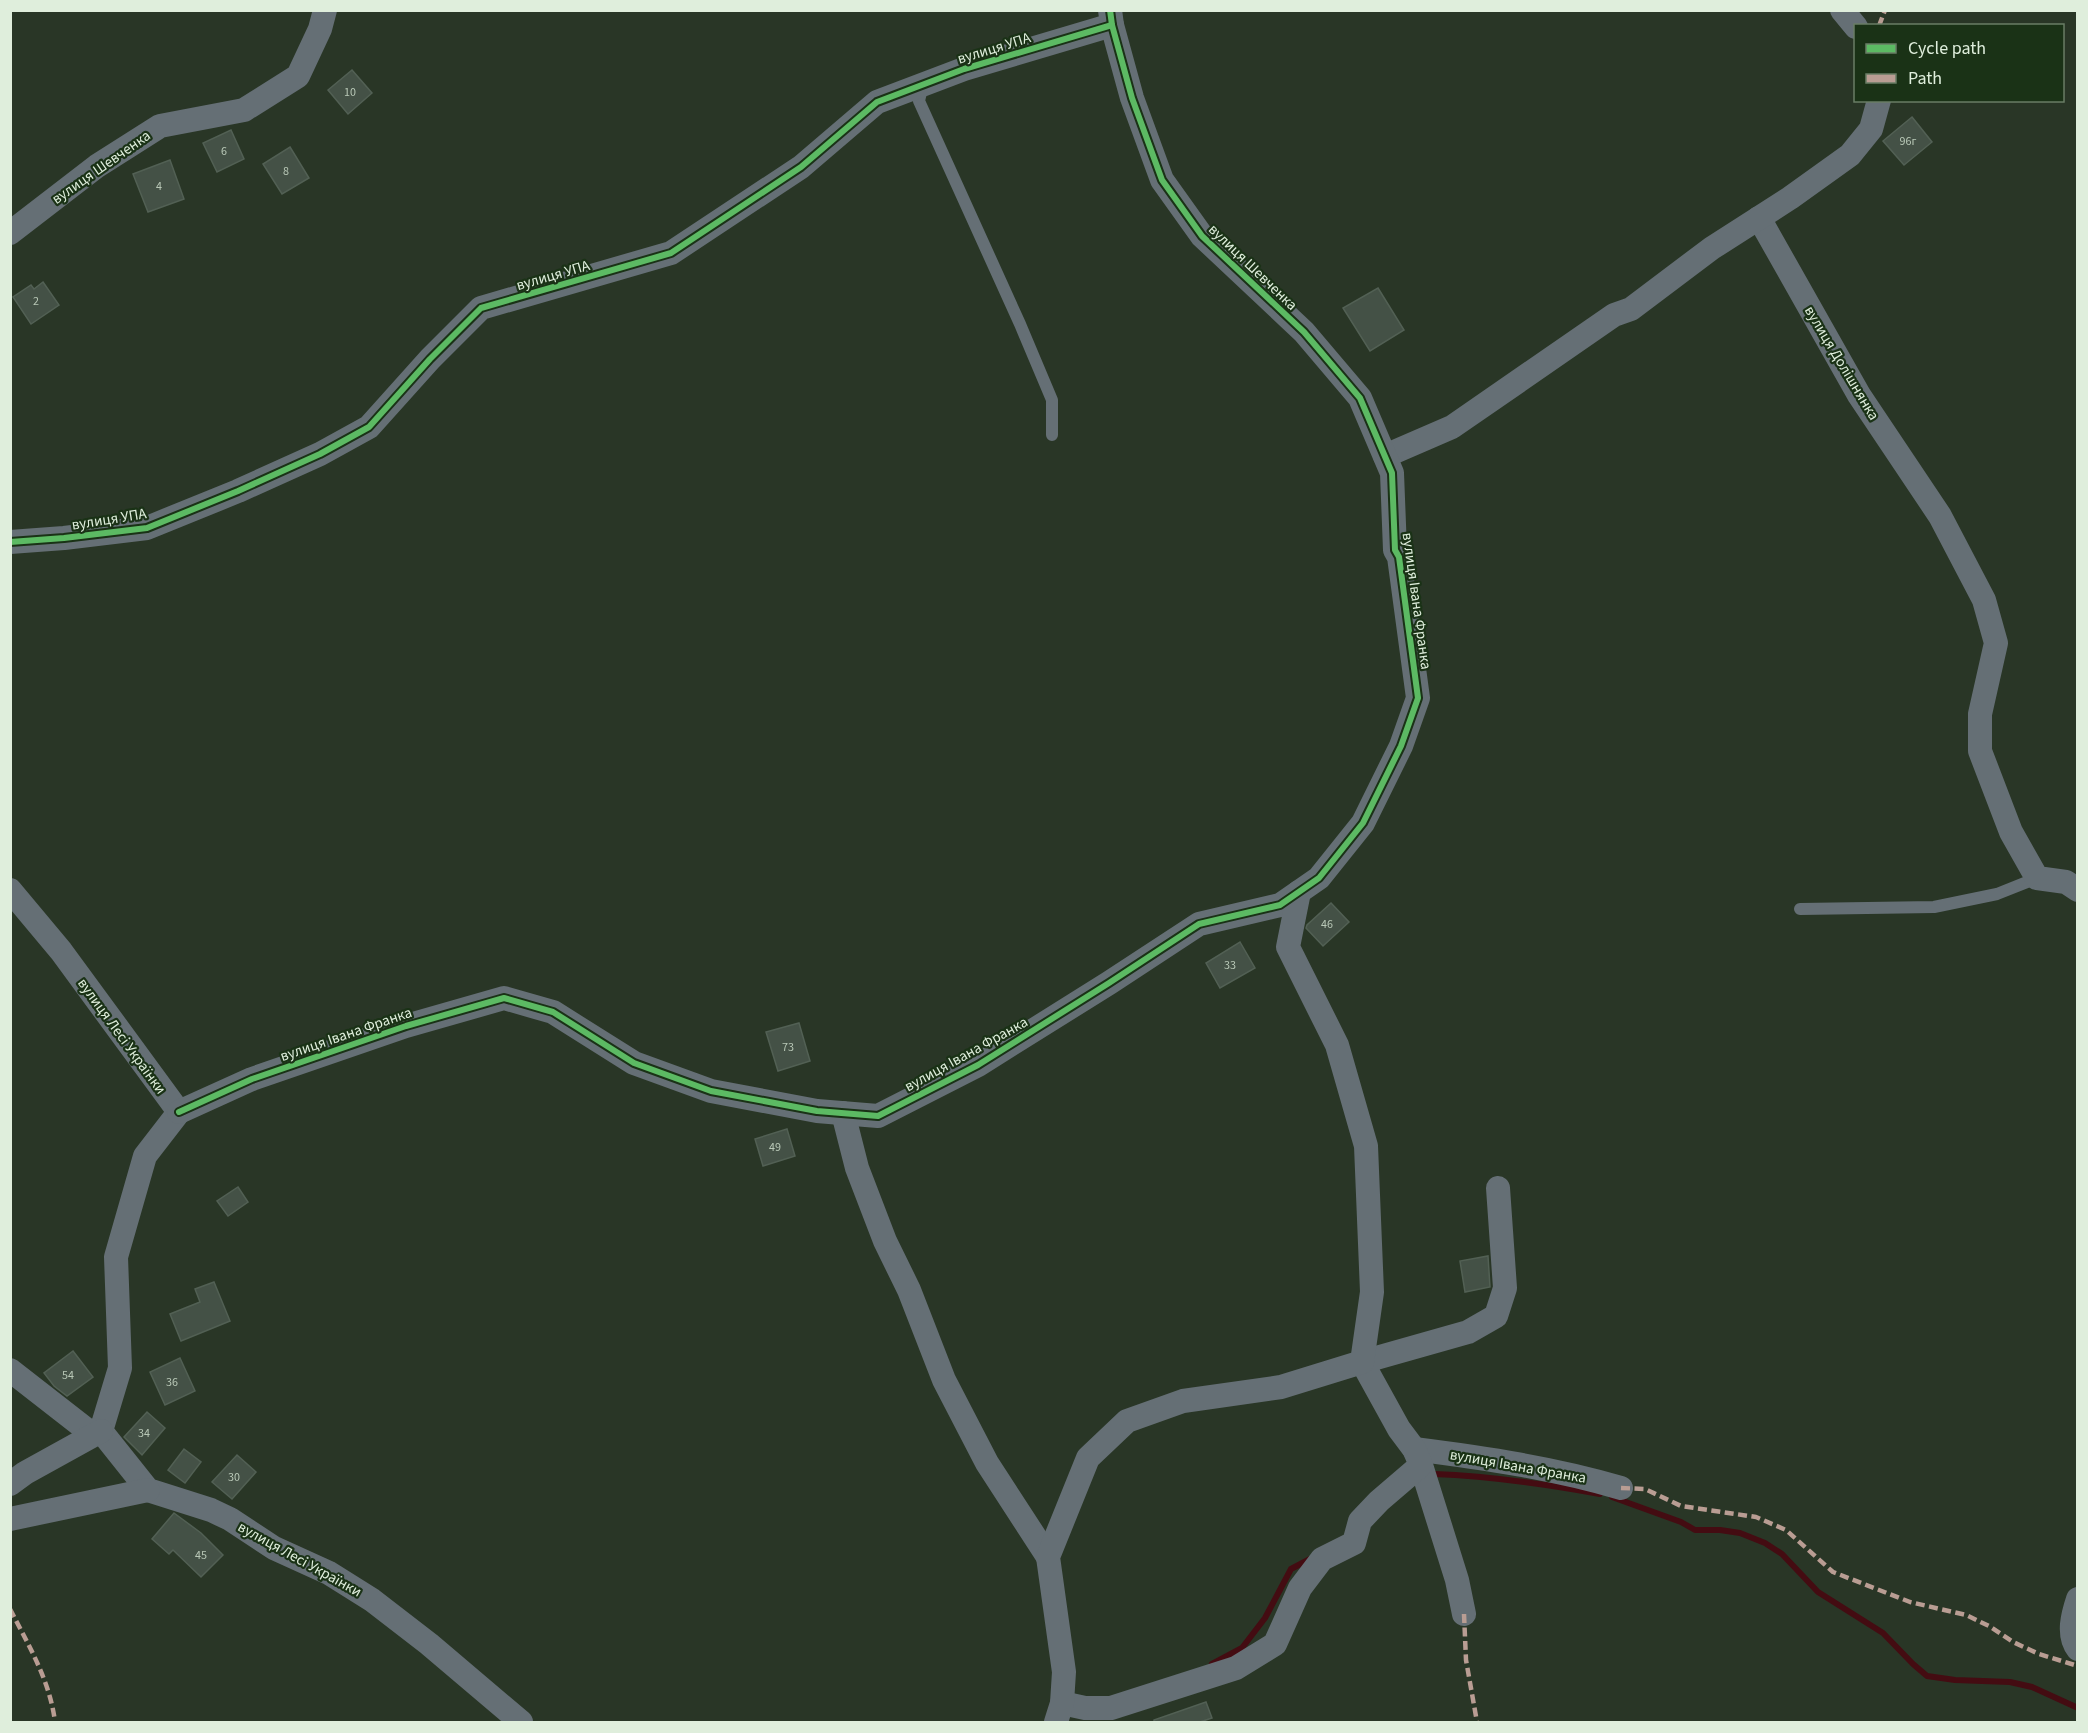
<svg xmlns="http://www.w3.org/2000/svg" width="2088" height="1733" font-family="'Source Sans 3',sans-serif">
  <style>
    .lines { fill: none; stroke-linecap: round; stroke-linejoin: round }
    .stream { stroke: #440c12; stroke-width: 6 }
    .building { fill: #445146; stroke: #526054; stroke-width: 1.5 }
    .service { stroke: #656f75; stroke-width: 12 }
    .minor { stroke: #656f75; stroke-width: 24 }
    .quiet { stroke: #b99d93; stroke-width: 4.5; stroke-dasharray: 9 4.5; stroke-linecap: butt }
    .cycleway-casing { stroke: #1a3216; stroke-width: 10 }
    .cycleway { stroke: #5cba63; stroke-width: 6 }
    .labels { text-anchor: middle; stroke-width: 4.5; stroke-linejoin: round; paint-order: stroke }
    .number-label { font-size: 12px; fill: #b8c7b6 }
    .street-label { font-size: 15px; fill: #dfeedc; stroke: #1a3216 }
  </style>
  <rect width="100%" height="100%" fill="#293626"/>
  <g class="lines">
    <!-- stream -->
    <g class="stream">
      <path d="M 1434,1474 C 1489,1476 1545,1484 1600,1494"/>
      <path d="M 1612,1497 L 1681,1522 L 1695,1530 L 1720,1530 L 1740,1533 L 1765,1543 L 1782,1554 L 1818,1592 L 1883,1633 L 1913,1664 L 1927,1676 L 1955,1680 L 2010,1682 L 2032,1687 L 2078,1708"/>
      <path d="M 1212,1664 L 1242,1648 L 1265,1618 L 1291,1569 L 1310,1559"/>
    </g>
  </g>
  <!-- building -->
  <g class="building">
    <path d="M 352,70 L 372,93 L 348,114 L 328,90 Z"/>
    <path d="M 1912,117 L 1932,142 L 1904,165 L 1883,141 Z"/>
    <path d="M 231,130 L 244,159 L 217,172 L 203,143 Z"/>
    <path d="M 290,147 L 309,178 L 282,194 L 263,164 Z"/>
    <path d="M 170,160 L 184,199 L 148,212 L 133,174 Z"/>
    <path d="M 43,282 L 59,305 L 31,324 L 13,297 L 31,285 L 34,289 Z"/>
    <path d="M 1378,288 L 1404,330 L 1370,351 L 1343,308 Z"/>
    <path d="M 1331,903 L 1349,922 L 1323,946 L 1306,928 L 1307,925 Z"/>
    <path d="M 1240,942 L 1255,968 L 1220,988 L 1206,963 Z"/>
    <path d="M 799,1023 L 810,1061 L 778,1071 L 766,1032 Z"/>
    <path d="M 787,1129 L 795,1156 L 763,1166 L 755,1139 Z"/>
    <path d="M 238,1187 L 248,1202 L 228,1216 L 217,1201 Z"/>
    <path d="M 1488,1256 L 1490,1287 L 1465,1292 L 1460,1261 Z"/>
    <path d="M 214,1282 L 230,1321 L 181,1341 L 170,1314 L 200,1302 L 195,1289 Z"/>
    <path d="M 73,1351 L 93,1377 L 67,1396 L 54,1386 L 44,1373 Z"/>
    <path d="M 180,1358 L 195,1391 L 165,1405 L 150,1372 Z"/>
    <path d="M 147,1412 L 165,1428 L 142,1455 L 124,1437 Z"/>
    <path d="M 184,1449 L 201,1462 L 185,1483 L 168,1470 Z"/>
    <path d="M 237,1455 L 256,1472 L 232,1499 L 212,1482 Z"/>
    <path d="M 174,1513 L 201,1533 L 223,1555 L 201,1577 L 173,1550 L 169,1554 L 152,1539 Z"/>
    <path d="M 1206,1702 L 1212,1718 L 1200,1722 L 1154,1722 L 1154,1720 Z"/>
  </g>
  <g class="lines">
    <!-- service -->
    <g class="service">
      <path d="M 923,84 L 919,101 L 1020,324 L 1052,400 L 1052,435"/>
      <path d="M 1800,909 L 1934,907 L 1997,894 L 2037,878"/>
    </g>
    <!-- minor -->
    <g class="minor">
      <path d="M 1842,10 L 1856,27"/>
      <path d="M 1759,218 L 1859,395 L 1940,516 L 1984,600 L 1996,643 L 1980,714 L 1980,751 L 2011,832 L 2037,878 L 2066,882 L 2078,890"/>
      <path d="M 10,233 L 97,166 L 160,126 L 244,110 L 298,76 L 320,29 L 325,10"/>
      <path d="M 1385,456 L 1452,427 L 1614,315 L 1631,309 L 1712,248 L 1790,198 L 1850,155 L 1871,129 L 1879,100"/>
      <path d="M 10,542 L 64,538 L 147,528 L 238,491 L 320,454 L 369,427 L 430,359 L 481,308 L 671,253 L 801,167 L 877,102 L 964,69 L 1112,25"/>
      <path d="M 10,890 L 61,951 L 179,1112 L 145,1156 L 116,1257 L 120,1368 L 101,1431 L 148,1490 L 211,1510 L 230,1519 L 274,1548 L 329,1573 L 372,1600 L 429,1644 L 521,1722"/>
      <path d="M 179,1112 L 252,1079 L 406,1026 L 504,998 L 553,1012 L 634,1063 L 711,1091 L 817,1111 L 878,1116 L 978,1065 L 1109,983 L 1199,924 L 1280,905 L 1319,878 L 1363,823 L 1401,746 L 1418,698 L 1399,557 L 1395,550 L 1392,473 L 1360,398 L 1304,332 L 1202,236 L 1162,180 L 1132,98 L 1112,25 L 1110,10"/>
      <path d="M 843,1113 L 857,1168 L 885,1241 L 909,1290 L 944,1380 L 987,1463 L 1048,1557"/>
      <path d="M 10,1370 L 87,1430 L 101,1431"/>
      <path d="M 1414,1449 C 1484,1458 1554,1468 1621,1488"/>
      <path d="M 1421,1465 L 1457,1580 L 1464,1614"/>
      <path d="M 10,1484 L 25,1473 L 101,1431"/>
      <path d="M 10,1519 L 148,1490"/>
      <path d="M 2078,1599 C 2073,1614 2067,1635 2078,1649"/>
      <path d="M 1062,1703 L 1085,1708 L 1111,1708 L 1236,1668 L 1275,1644 L 1300,1588 L 1322,1559 L 1354,1543 L 1360,1521 L 1379,1501 L 1421,1465 L 1414,1449 L 1399,1429 L 1362,1362 L 1468,1332 L 1496,1316 L 1505,1288 L 1498,1188"/>
      <path d="M 1056,1722 L 1062,1703 L 1064,1672 L 1048,1557 L 1088,1458 L 1127,1421 L 1183,1401 L 1281,1387 L 1362,1362 L 1372,1292 L 1366,1146 L 1337,1045 L 1288,947 L 1299,892"/>
    </g>
    <!-- quiet -->
    <g class="quiet">
      <path d="M 1879,26 L 1885,10"/>
      <path d="M 1621,1488 L 1645,1489 L 1681,1506 L 1756,1517 L 1786,1530 L 1833,1572 L 1910,1602 L 1966,1615 L 1989,1626 L 2013,1642 L 2039,1654 L 2078,1666"/>
      <path d="M 10,1609 C 29,1646 50,1681 55,1722"/>
      <path d="M 1464,1614 L 1466,1660 L 1477,1722"/>
    </g>
    <!-- cycleway casing -->
    <g class="cycleway-casing">
      <g id="cycleway">
        <path d="M 10,542 L 64,538 L 147,528 L 238,491 L 320,454 L 369,427 L 430,359 L 481,308 L 671,253 L 801,167 L 877,102 L 964,69 L 1112,25"/>
        <path d="M 179,1112 L 252,1079 L 406,1026 L 504,998 L 553,1012 L 634,1063 L 711,1091 L 817,1111 L 878,1116 L 978,1065 L 1109,983 L 1199,924 L 1280,905 L 1319,878 L 1363,823 L 1401,746 L 1418,698 L 1399,557 L 1395,550 L 1392,473 L 1360,398 L 1304,332 L 1202,236 L 1162,180 L 1132,98 L 1112,25 L 1110,10"/>
      </g>
    </g>
    <!-- cycleway -->
    <use href="#cycleway" class="cycleway"/>
  </g>
  <g class="labels">
    <!-- number labels -->
    <g class="number-label">
      <text x="350" y="96">10</text>
      <text x="1908" y="145">96г</text>
      <text x="224" y="155">6</text>
      <text x="286" y="175">8</text>
      <text x="159" y="190">4</text>
      <text x="36" y="305">2</text>
      <text x="1327" y="928">46</text>
      <text x="1230" y="969">33</text>
      <text x="788" y="1051">73</text>
      <text x="775" y="1151">49</text>
      <text x="68" y="1379">54</text>
      <text x="172" y="1386">36</text>
      <text x="144" y="1437">34</text>
      <text x="234" y="1481">30</text>
      <text x="201" y="1559">45</text>
    </g>
    <!-- street labels -->
    <g class="street-label">
      <text transform="translate(994 48) rotate(-17)" y="5">вулиця УПА</text>
      <text transform="translate(101 167) rotate(-35)" y="5">вулиця Шевченка</text>
      <text transform="translate(1253 267) rotate(44)" y="5">вулиця Шевченка</text>
      <text transform="translate(553 275) rotate(-16)" y="5">вулиця УПА</text>
      <text transform="translate(1842 363) rotate(59)" y="5">вулиця Долішнянка</text>
      <text transform="translate(109 519) rotate(-9)" y="5">вулиця УПА</text>
      <text transform="translate(1417 601) rotate(82)" y="5">вулиця Івана Франка</text>
      <text transform="translate(346 1034) rotate(-19)" y="5">вулиця Івана Франка</text>
      <text transform="translate(122 1036) rotate(54)" y="5">вулиця Лесі Українки</text>
      <text transform="translate(966 1054) rotate(-29)" y="5">вулиця Івана Франка</text>
      <text transform="translate(1518 1466) rotate(10)" y="5">вулиця Івана Франка</text>
      <text transform="translate(300 1559) rotate(29)" y="5">вулиця Лесі Українки</text>
    </g>
  </g>
  <!-- border -->
  <rect width="2088" height="1733" fill="none" stroke="#dfeedc" stroke-width="24"/>
  <!-- legend -->
  <rect x="1854" y="24" width="210" height="78" fill="#1a3216" stroke="#697d65" stroke-width="1.5"/>
  <rect x="1866" y="44" width="30" height="9" fill="#5cba63" stroke="#697d65" stroke-width="1.5"/>
  <text x="1908" y="54" font-size="18" fill="#dfeedc">Cycle path</text>
  <rect x="1866" y="74" width="30" height="9" fill="#b99d93" stroke="#697d65" stroke-width="1.5"/>
  <text x="1908" y="84" font-size="18" fill="#dfeedc">Path</text>
</svg>
